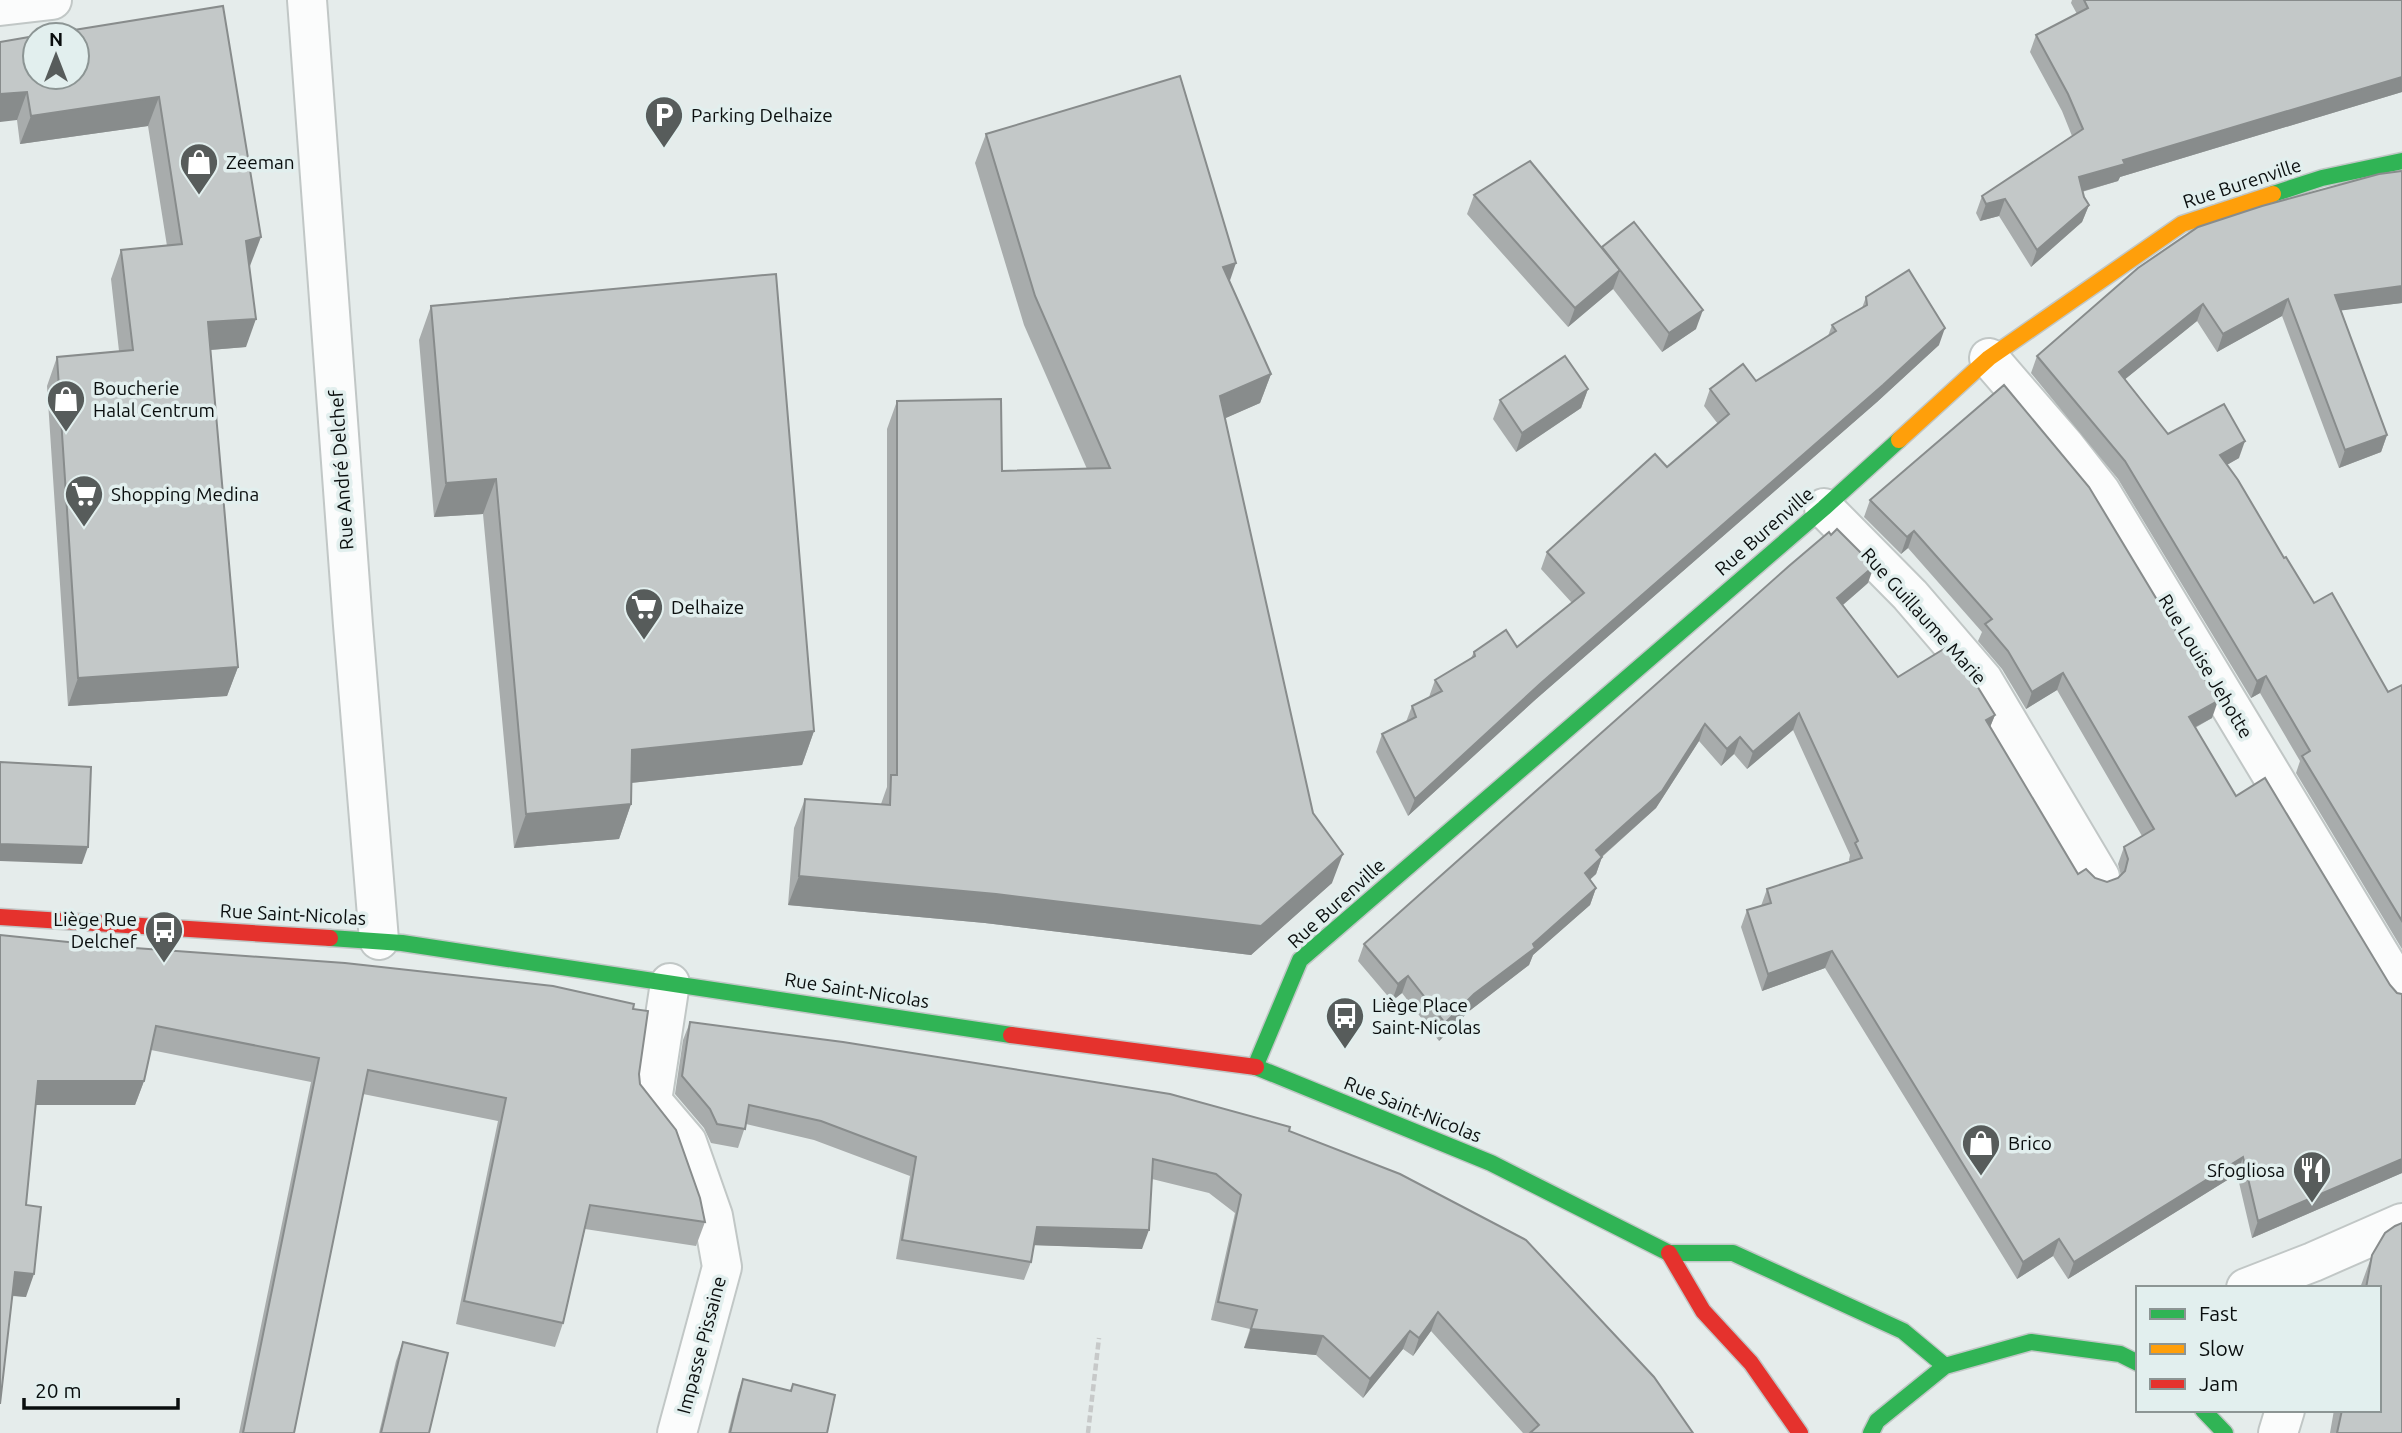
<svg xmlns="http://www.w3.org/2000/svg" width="2402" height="1433" font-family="Ubuntu,sans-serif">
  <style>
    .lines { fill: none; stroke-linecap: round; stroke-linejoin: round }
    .street-casing { stroke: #c1c7c6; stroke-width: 42 }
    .fast-casing { stroke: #c1c7c6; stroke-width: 19 }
    .slow-casing { stroke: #c1c7c6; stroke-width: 19 }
    .jam-casing { stroke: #c1c7c6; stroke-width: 19 }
    .path { stroke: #c7c9c9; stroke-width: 4.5; stroke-dasharray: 7 3.5; stroke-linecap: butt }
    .street { stroke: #fbfcfc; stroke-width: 38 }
    .fast { stroke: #30b455; stroke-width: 16 }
    .slow { stroke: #ff9f0a; stroke-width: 16 }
    .jam { stroke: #e5322d; stroke-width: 16 }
    .wall { fill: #a8acac }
    .shaded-wall { fill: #888c8c }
    .building { fill: #c3c8c8; stroke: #888c8c; stroke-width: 2 }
    .labels { text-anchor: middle; stroke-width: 7; stroke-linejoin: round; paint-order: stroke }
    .poi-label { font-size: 19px; fill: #0a0e0e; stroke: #e2efee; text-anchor: start }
    .street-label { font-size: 19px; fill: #0a0e0e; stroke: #e2efee }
  </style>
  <rect width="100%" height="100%" fill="#e5eceb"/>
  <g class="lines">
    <!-- street casing -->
    <g class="street-casing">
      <g id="street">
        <path d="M 307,0 L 353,625 L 379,940"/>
        <path d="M 0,6 L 52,0"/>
        <path d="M 1989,358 L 2065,446 L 2101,492 L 2402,991"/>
        <path d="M 1824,508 L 1910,595 L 1983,680 L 2100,877"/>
        <path d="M 670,983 L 652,1101 L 687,1142 L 713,1216 L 722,1267 L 677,1433"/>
        <path d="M 2246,1288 L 2313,1262 L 2402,1223"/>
        <path d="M 2278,1433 L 2285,1410"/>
      </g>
    </g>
    <!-- fast casing -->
    <g class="fast-casing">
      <g id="fast">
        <path d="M 2273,194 L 2322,178 L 2402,161"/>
        <path d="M 330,938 L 402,943 L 1011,1035"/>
        <path d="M 1255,1067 L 1300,960 L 1824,508 L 1899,440"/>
        <path d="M 1256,1067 L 1491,1163 L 1669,1253 L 1733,1253 L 1903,1331 L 1945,1366"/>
        <path d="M 2203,1410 L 2225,1433"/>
        <path d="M 1871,1433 L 1877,1421 L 1945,1366 L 2031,1342 L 2120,1354 L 2138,1363"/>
      </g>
    </g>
    <!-- slow casing -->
    <g class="slow-casing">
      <path id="slow" d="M 1899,440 L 1989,358 L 2182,224 L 2273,194"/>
    </g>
    <!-- jam casing -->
    <g class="jam-casing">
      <g id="jam">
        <path d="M 0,917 L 330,938"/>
        <path d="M 1011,1035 L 1256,1067"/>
        <path d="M 1669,1253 L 1703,1311 L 1751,1363 L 1800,1433"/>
      </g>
    </g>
    <!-- path -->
    <path class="path" d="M 1088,1433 L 1099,1338"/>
    <!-- street -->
    <use href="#street" class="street"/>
    <!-- fast -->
    <use href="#fast" class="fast"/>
    <!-- slow -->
    <use href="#slow" class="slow"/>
    <!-- jam -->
    <use href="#jam" class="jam"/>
  </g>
  <!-- wall -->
  <g class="wall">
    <path d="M 2072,0 L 2402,0 L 2402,92 L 2120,177 L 2118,181 L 2082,192 L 2084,197 L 2089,205 L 2082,222 L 2031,267 L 1999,216 L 1980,221 L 1976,213 L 1982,196 L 2072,136 L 2062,111 L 2030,52 L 2036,35 L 2077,14 L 2071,3 Z"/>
    <path d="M 223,6 L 250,266 L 249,267 L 246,347 L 210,350 L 238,667 L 227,696 L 68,706 L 47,386 L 57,357 L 119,351 L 111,279 L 121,250 L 167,246 L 148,126 L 20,144 L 17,120 L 0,42 Z"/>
    <path d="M 986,134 L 1230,282 L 1271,374 L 1260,403 L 1225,418 L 1313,813 L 1332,883 L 1251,955 L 985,923 L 788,905 L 794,828 L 805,799 L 881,804 L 887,787 L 887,429 L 897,401 L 1002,471 L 1087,469 L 1024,325 L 975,163 Z"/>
    <path d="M 2402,171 L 2402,303 L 2341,310 L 2387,435 L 2381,452 L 2339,468 L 2282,316 L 2217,352 L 2197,321 L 2125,379 L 2168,434 L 2239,458 L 2227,465 L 2284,558 L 2314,603 L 2388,692 L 2402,685 L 2402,949 L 2296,773 L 2300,761 L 2260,693 L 2251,698 L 2118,479 L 2031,373 L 2037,356 Z"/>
    <path d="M 1474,195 L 1601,248 L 1696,329 L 1662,352 L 1613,289 L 1568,327 L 1467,214 Z"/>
    <path d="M 1866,297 L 1939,345 L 1877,402 L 1535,700 L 1408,816 L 1376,752 L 1382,734 L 1406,722 L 1412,706 L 1429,697 L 1435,680 L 1471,658 L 1474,652 L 1517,647 L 1572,603 L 1541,569 L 1547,552 L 1667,467 L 1718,424 L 1704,406 L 1710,389 L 1756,381 L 1828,336 L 1832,325 L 1862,308 Z"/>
    <path d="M 431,306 L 814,731 L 802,765 L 631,783 L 631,804 L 619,839 L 514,848 L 483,514 L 434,517 L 419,340 Z"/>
    <path d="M 1588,389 L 1581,408 L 1516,452 L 1493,419 L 1500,400 Z"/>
    <path d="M 1870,500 L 2212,718 L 2195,728 L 2236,796 L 2390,985 L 2397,993 L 2402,994 L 2402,1173 L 2252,1238 L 2237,1174 L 2068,1279 L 2053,1256 L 2017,1279 L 1825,968 L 1762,991 L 1741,927 L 1747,910 L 1761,906 L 1767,889 L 1850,862 L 1849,860 L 1850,855 L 1793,730 L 1747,769 L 1734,754 L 1721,766 L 1699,741 L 1656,808 L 1602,857 L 1596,874 L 1590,879 L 1596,888 L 1590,905 L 1533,955 L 1529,965 L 1468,1012 L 1439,1041 L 1402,993 L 1392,1001 L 1358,961 L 1364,944 L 1868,583 L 1843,605 L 1898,677 L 1995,715 L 1990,727 L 2078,874 L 2107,882 L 2118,878 L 2121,875 L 2118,864 L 2124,847 L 2142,836 L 2057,690 L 2026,709 L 2002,669 L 1978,641 L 1982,632 L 1908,548 L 1901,554 L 1864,517 Z"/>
    <path d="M 0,935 L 633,1009 L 640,1084 L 705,1222 L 696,1246 L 585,1229 L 563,1323 L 555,1347 L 456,1324 L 498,1121 L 363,1094 L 294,1433 L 239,1433 L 311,1082 L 151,1050 L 144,1081 L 135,1105 L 35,1105 L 26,1205 L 26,1297 L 12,1296 Z"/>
    <path d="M 690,1022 L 1289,1131 L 1693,1433 L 1523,1433 L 1431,1331 L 1413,1356 L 1403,1349 L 1363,1398 L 1316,1355 L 1244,1348 L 1250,1329 L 1211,1320 L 1235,1213 L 1209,1193 L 1152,1179 L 1142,1249 L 1034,1245 L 1031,1262 L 1024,1280 L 896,1259 L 910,1176 L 814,1140 L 746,1124 L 738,1148 L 711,1143 L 704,1128 L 675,1094 L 683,1040 Z"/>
    <path d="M 2402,1223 L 2402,1433 L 2330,1433 L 2334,1410 L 2379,1410 L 2379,1288 L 2360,1288 L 2372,1255 L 2385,1233 L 2395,1226 Z"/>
    <path d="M 403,1342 L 429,1433 L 379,1433 L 396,1361 Z"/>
    <path d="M 743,1379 L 790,1391 L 793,1384 L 827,1433 L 728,1433 L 738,1393 Z"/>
  </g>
  <!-- shaded-wall -->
  <g class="shaded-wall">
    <path d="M 2402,77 L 2402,92 L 2120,177 L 2118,181 L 2073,194 L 2079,177 L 2123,160 Z"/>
    <path d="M 27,92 L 17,120 L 0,122 L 0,94 Z"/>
    <path d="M 159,97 L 148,126 L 20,144 L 31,116 Z"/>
    <path d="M 2005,199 L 1999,216 L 1980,221 L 1986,204 Z"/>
    <path d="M 2089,205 L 2082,222 L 2031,267 L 2037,250 Z"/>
    <path d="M 261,237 L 250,266 L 235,270 L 246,241 Z"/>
    <path d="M 1236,263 L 1226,292 L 1223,267 Z"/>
    <path d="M 1620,270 L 1613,289 L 1568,327 L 1575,308 Z"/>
    <path d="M 2402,286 L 2402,303 L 2329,312 L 2335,295 Z"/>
    <path d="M 2288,299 L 2282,316 L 2217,352 L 2223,334 Z"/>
    <path d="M 2203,304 L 2197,321 L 2113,389 L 2119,372 Z"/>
    <path d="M 1703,310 L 1696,329 L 1662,352 L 1669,333 Z"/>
    <path d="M 256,319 L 246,347 L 197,351 L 208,322 Z"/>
    <path d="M 1945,328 L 1939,345 L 1877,402 L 1535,700 L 1408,816 L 1415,799 L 1541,683 Z"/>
    <path d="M 1271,374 L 1260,403 L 1210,425 L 1220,396 Z"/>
    <path d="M 1588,389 L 1581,408 L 1516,452 L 1522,433 Z"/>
    <path d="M 2387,435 L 2381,452 L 2339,468 L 2345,450 Z"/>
    <path d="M 2245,441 L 2239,458 L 2214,472 L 2220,455 Z"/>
    <path d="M 496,479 L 483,514 L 434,517 L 446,483 Z"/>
    <path d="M 1914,531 L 1908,548 L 1901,554 L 1907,537 Z"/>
    <path d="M 1874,566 L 1868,583 L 1831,615 L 1837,598 Z"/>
    <path d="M 238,667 L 227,696 L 68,706 L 78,678 Z"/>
    <path d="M 2063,673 L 2057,690 L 2026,709 L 2032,692 Z"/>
    <path d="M 2266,676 L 2260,693 L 2251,698 L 2257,681 Z"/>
    <path d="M 2218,701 L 2212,718 L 2182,734 L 2189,717 Z"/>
    <path d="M 1799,713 L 1793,730 L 1747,769 L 1753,752 Z"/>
    <path d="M 1995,715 L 1988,732 L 1986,720 Z"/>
    <path d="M 1705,724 L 1699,741 L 1656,808 L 1590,867 L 1596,850 Z"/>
    <path d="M 814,731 L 802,765 L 620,784 L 632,750 Z"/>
    <path d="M 1740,737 L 1734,754 L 1721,766 L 1727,749 Z"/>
    <path d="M 631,804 L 619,839 L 514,848 L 526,814 Z"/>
    <path d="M 0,844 L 88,847 L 82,864 L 0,861 Z"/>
    <path d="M 1343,854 L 1332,883 L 1251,955 L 985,923 L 788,905 L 799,876 Z"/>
    <path d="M 1602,857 L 1596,874 L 1579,890 L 1585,873 Z"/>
    <path d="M 1596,888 L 1590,905 L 1533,955 L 1529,965 L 1468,1012 L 1439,1041 L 1445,1023 L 1474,994 Z"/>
    <path d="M 1832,951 L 1825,968 L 1762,991 L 1768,974 Z"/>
    <path d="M 1408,976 L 1402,993 L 1392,1001 L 1398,984 Z"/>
    <path d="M 38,1081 L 144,1081 L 135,1105 L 29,1105 Z"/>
    <path d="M 2243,1157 L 2237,1174 L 2068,1279 L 2074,1262 Z"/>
    <path d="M 2402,1159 L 2402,1173 L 2252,1238 L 2258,1221 Z"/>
    <path d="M 1037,1227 L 1149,1230 L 1142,1249 L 1030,1245 Z"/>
    <path d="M 2059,1239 L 2053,1256 L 2017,1279 L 2023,1262 Z"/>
    <path d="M 15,1272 L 34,1274 L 26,1297 L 6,1295 Z"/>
    <path d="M 1438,1312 L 1431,1331 L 1413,1356 L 1419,1338 Z"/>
    <path d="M 1251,1329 L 1323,1336 L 1316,1355 L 1244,1348 Z"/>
    <path d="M 1410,1331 L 1403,1349 L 1363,1398 L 1370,1379 Z"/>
  </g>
  <!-- building -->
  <g class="building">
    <path d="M 2084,0 L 2402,0 L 2402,77 L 2123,160 L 2125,164 L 2079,177 L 2084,197 L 2089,205 L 2037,250 L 2005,199 L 1986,204 L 1982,196 L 2083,129 L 2068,94 L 2036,35 L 2088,8 Z"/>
    <path d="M 223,6 L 261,237 L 246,241 L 256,319 L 208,322 L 238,667 L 78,678 L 57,357 L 133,350 L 121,250 L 182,244 L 159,97 L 31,116 L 27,92 L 0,94 L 0,42 L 35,36 L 35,77 L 77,77 L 77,35 L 43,35 Z"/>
    <path d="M 1180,76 L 1236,263 L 1223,267 L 1271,374 L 1220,396 L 1313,813 L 1343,854 L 1261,926 L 996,894 L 799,876 L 805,799 L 890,805 L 891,775 L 897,775 L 897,401 L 1001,399 L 1002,471 L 1110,468 L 1035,296 L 986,134 Z"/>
    <path d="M 1530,161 L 1620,270 L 1575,308 L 1474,195 Z"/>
    <path d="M 2402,171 L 2402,286 L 2335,295 L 2387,435 L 2345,450 L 2288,299 L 2223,334 L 2203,304 L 2119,372 L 2168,434 L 2224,404 L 2245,441 L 2220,455 L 2238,480 L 2284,558 L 2286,557 L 2314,603 L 2332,593 L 2388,692 L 2402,685 L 2402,921 L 2302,756 L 2310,751 L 2266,676 L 2257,681 L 2125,461 L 2037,356 L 2138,268 L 2198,227 L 2262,206 L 2379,174 Z"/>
    <path d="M 1634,222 L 1703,310 L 1669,333 L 1602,247 Z"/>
    <path d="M 1909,270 L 1945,328 L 1883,385 L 1541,683 L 1415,799 L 1382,734 L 1416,717 L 1412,706 L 1442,691 L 1435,680 L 1475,656 L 1474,652 L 1506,630 L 1517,647 L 1584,593 L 1547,552 L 1655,454 L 1667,467 L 1729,414 L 1710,389 L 1743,364 L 1756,381 L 1836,331 L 1832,325 L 1867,305 L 1866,297 Z"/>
    <path d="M 776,274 L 814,731 L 632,750 L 631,804 L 526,814 L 496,479 L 446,483 L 431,306 Z"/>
    <path d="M 1565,356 L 1588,389 L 1522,433 L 1500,400 Z"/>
    <path d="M 2004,385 L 2089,487 L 2218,701 L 2189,717 L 2236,796 L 2265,778 L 2390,985 L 2397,993 L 2402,994 L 2402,1159 L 2258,1221 L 2243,1157 L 2074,1262 L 2059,1239 L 2023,1262 L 1832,951 L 1768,974 L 1747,910 L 1771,903 L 1767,889 L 1862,858 L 1855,843 L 1858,841 L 1799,713 L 1753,752 L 1740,737 L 1727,749 L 1705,724 L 1662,791 L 1596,850 L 1602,857 L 1585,873 L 1596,888 L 1533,944 L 1535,948 L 1474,994 L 1445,1023 L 1408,976 L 1398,984 L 1364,944 L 1789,566 L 1829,532 L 1831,535 L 1837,529 L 1874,566 L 1837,598 L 1898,677 L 1947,647 L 1971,676 L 1995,715 L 1986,720 L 2078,874 L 2086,869 L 2095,878 L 2107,882 L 2118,878 L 2125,871 L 2128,859 L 2124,847 L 2154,829 L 2063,673 L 2032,692 L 2008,651 L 1985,624 L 1992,619 L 1914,531 L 1907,537 L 1870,500 Z"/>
    <path d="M 0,762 L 91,767 L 88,847 L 0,844 Z"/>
    <path d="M 0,935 L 107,946 L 345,963 L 553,986 L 634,1004 L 633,1009 L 648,1011 L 639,1074 L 640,1084 L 676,1130 L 700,1198 L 705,1222 L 590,1205 L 563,1323 L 464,1301 L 506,1098 L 368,1070 L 294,1433 L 243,1433 L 319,1058 L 156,1026 L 144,1081 L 38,1081 L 26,1205 L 41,1207 L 34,1274 L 15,1272 L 0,1404 Z"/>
    <path d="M 690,1022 L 843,1042 L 1170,1094 L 1290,1127 L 1289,1131 L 1400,1174 L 1526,1240 L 1654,1377 L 1693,1433 L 1530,1433 L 1539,1425 L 1438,1312 L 1419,1338 L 1410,1331 L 1370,1379 L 1323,1336 L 1251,1329 L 1257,1310 L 1218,1302 L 1241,1195 L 1216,1174 L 1153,1159 L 1149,1230 L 1037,1227 L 1031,1262 L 902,1240 L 916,1157 L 821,1121 L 749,1105 L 745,1129 L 717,1124 L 710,1109 L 682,1076 Z"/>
    <path d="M 2402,1223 L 2402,1433 L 2337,1433 L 2342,1410 L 2379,1410 L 2379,1288 L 2366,1288 L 2372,1255 L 2385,1233 L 2395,1226 Z"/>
    <path d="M 403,1342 L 448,1353 L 429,1433 L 381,1433 Z"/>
    <path d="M 743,1379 L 791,1391 L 793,1384 L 835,1395 L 827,1433 L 730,1433 Z"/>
  </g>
  <!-- icons -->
  <defs>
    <g id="parking-pin" transform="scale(2.0125)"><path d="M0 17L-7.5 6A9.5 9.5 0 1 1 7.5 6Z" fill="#575c5b" stroke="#e2efee"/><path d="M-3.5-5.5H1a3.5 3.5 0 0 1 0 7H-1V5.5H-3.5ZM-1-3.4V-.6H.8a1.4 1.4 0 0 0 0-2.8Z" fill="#fff"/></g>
    <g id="shop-pin" transform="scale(2.0125)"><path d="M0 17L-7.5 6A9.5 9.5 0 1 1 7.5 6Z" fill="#575c5b" stroke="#e2efee"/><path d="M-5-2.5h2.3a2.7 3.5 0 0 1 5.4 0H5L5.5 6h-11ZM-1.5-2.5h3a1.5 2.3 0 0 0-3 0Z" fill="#fff"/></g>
    <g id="supermarket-pin" transform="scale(2.0125)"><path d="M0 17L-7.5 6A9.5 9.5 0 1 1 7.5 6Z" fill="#575c5b" stroke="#e2efee"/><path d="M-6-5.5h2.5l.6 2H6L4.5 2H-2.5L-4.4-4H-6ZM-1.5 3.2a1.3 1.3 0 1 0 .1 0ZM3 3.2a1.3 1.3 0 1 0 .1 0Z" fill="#fff"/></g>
    <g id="bus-pin" transform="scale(2.0125)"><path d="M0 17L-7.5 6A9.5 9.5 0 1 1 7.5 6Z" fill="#575c5b" stroke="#e2efee"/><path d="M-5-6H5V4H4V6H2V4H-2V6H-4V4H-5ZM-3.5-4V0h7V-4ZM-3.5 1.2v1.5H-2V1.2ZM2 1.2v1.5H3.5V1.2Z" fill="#fff"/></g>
    <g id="restaurant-pin" transform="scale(2.0125)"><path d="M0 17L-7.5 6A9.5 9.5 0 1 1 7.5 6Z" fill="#575c5b" stroke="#e2efee"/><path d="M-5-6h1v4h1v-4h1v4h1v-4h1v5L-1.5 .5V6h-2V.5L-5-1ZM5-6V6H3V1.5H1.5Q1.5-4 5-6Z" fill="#fff"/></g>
  </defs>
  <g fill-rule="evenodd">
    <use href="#parking-pin" x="664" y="115"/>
    <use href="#shop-pin" x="199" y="162"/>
    <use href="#shop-pin" x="66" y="399"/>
    <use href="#supermarket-pin" x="84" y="494"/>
    <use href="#supermarket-pin" x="644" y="607"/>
    <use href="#bus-pin" x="164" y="930"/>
    <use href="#bus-pin" x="1345" y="1016"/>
    <use href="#shop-pin" x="1981" y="1143"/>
    <use href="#restaurant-pin" x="2312" y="1170"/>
  </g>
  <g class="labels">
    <!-- poi labels -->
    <g class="poi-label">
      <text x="691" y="122">Parking Delhaize</text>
      <text x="226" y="169">Zeeman</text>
      <text x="93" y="395">Boucherie<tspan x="93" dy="22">Halal Centrum</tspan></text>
      <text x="111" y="501">Shopping Medina</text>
      <text x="671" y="614">Delhaize</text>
      <text x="137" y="926" text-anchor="end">Liège Rue<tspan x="137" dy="22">Delchef</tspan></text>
      <text x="1372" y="1012">Liège Place<tspan x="1372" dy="22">Saint-Nicolas</tspan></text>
      <text x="2008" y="1150">Brico</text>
      <text x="2285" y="1177" text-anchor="end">Sfogliosa</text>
    </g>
    <!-- street labels -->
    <g class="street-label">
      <text transform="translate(2242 183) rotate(-18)" y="7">Rue Burenville</text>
      <text transform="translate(341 470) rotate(-94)" y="7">Rue André Delchef</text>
      <text transform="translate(1764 531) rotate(-41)" y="7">Rue Burenville</text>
      <text transform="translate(1924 616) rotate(48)" y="7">Rue Guillaume Marie</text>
      <text transform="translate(2206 666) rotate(59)" y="7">Rue Louise Jehotte</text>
      <text transform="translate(1336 903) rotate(-42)" y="7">Rue Burenville</text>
      <text transform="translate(293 914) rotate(3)" y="7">Rue Saint-Nicolas</text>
      <text transform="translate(857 990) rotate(9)" y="7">Rue Saint-Nicolas</text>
      <text transform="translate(1413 1109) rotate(22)" y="7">Rue Saint-Nicolas</text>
      <text transform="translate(701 1345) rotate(-75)" y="7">Impasse Pissaine</text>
    </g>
  </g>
  <!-- legend -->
  <rect x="2136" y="1286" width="245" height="126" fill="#e2efee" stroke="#8c9594" stroke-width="2"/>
  <rect x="2150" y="1309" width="35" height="10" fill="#30b455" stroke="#8c9594" stroke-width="2"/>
  <text x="2199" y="1321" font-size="21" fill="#0a0e0e">Fast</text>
  <rect x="2150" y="1344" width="35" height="10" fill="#ff9f0a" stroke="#8c9594" stroke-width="2"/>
  <text x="2199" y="1356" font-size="21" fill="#0a0e0e">Slow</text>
  <rect x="2150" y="1379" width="35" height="10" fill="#e5322d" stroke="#8c9594" stroke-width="2"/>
  <text x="2199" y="1391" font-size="21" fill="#0a0e0e">Jam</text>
  <!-- north arrow -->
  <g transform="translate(56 56)"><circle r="33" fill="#e2efee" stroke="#8c9594" stroke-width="2"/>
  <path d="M0-5L12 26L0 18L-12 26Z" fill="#575c5b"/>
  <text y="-10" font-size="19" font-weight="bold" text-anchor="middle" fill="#0a0e0e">N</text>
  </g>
  <!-- scale -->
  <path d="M24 1398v10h154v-10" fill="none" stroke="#0a0e0e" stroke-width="3.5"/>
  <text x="35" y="1398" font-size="21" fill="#0a0e0e" stroke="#e2efee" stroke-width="5" paint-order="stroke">20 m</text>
</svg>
